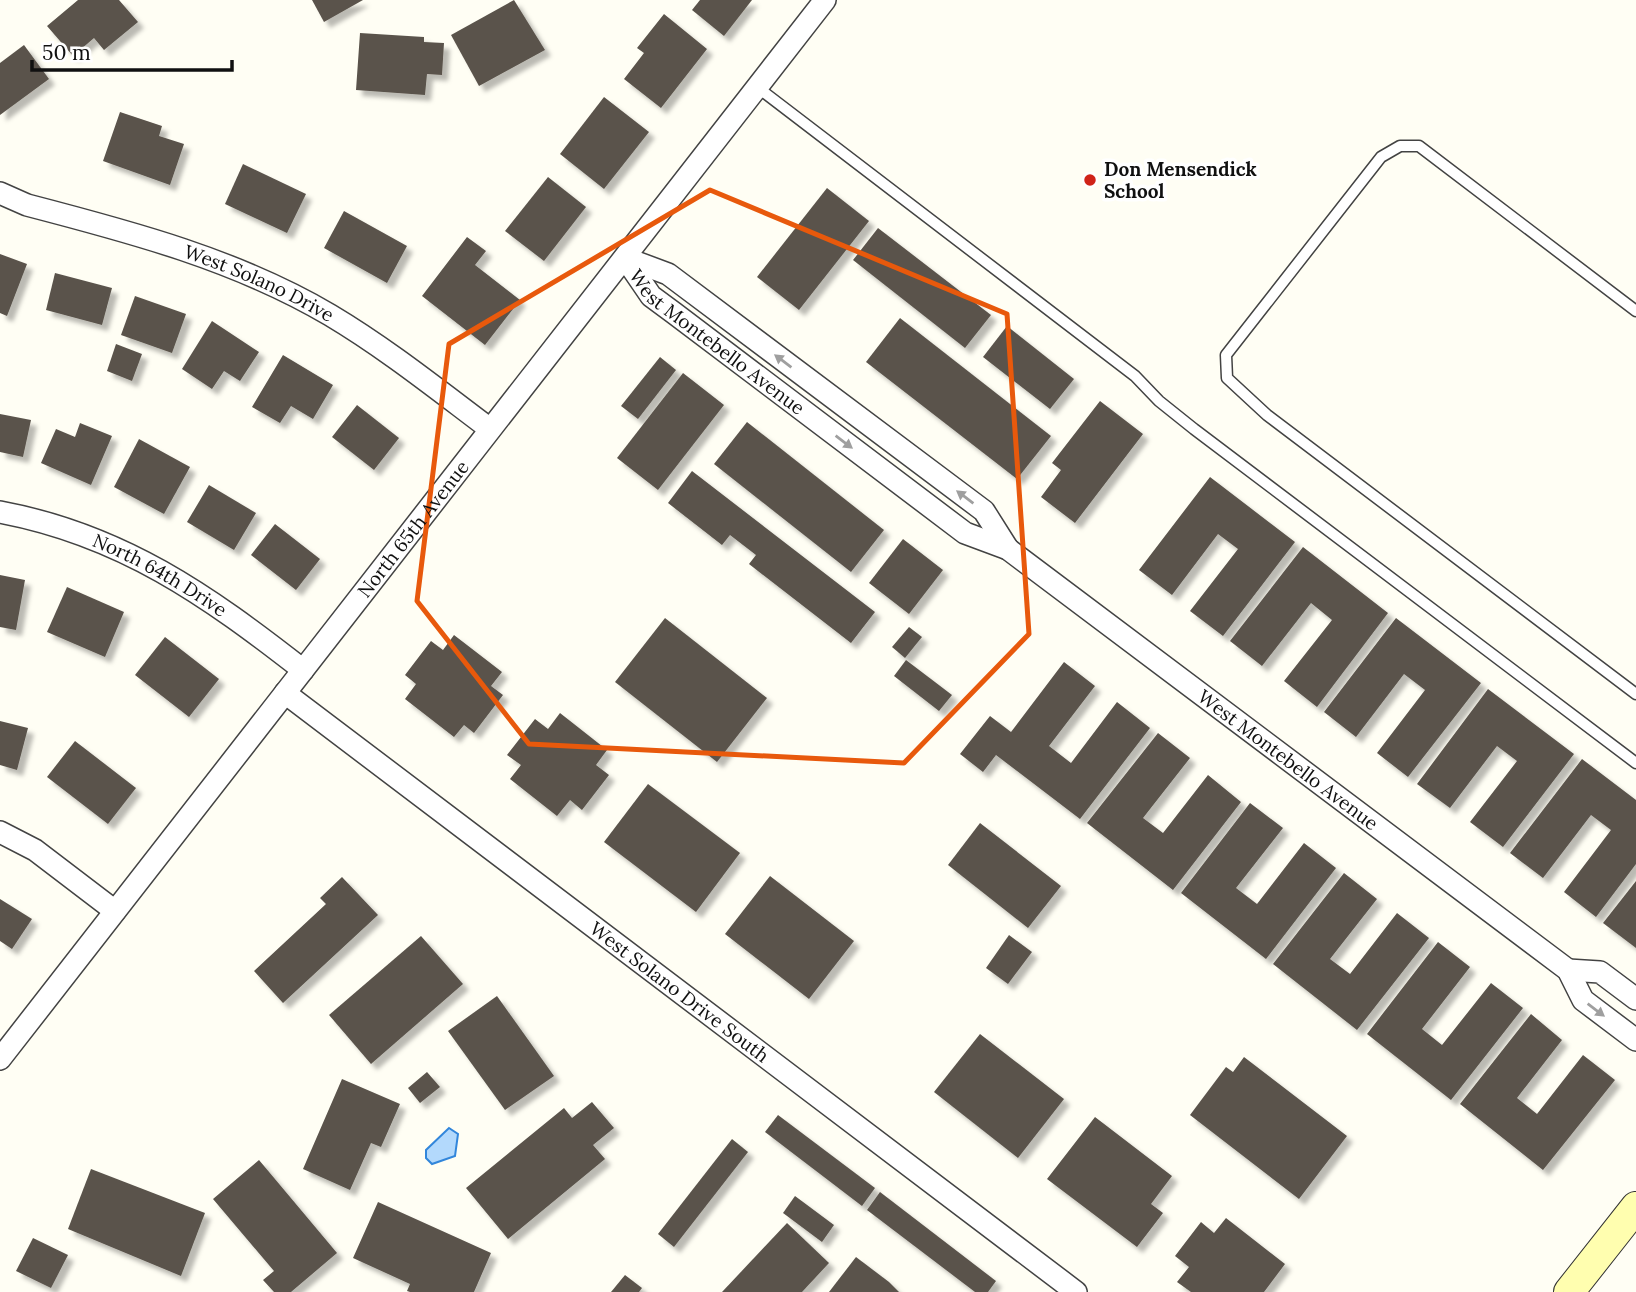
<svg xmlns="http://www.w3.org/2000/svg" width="1636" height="1292" font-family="Lora,serif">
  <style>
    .water { fill: #b3d9fc; stroke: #3286db; stroke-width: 2 }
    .building { fill: #5a534b; filter: url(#shadow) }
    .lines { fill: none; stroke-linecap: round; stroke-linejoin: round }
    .lane-casing { stroke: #434343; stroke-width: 13 }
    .street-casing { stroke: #434343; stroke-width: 24 }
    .secondary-casing { stroke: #323232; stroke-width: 32 }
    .lane { stroke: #fff; stroke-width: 10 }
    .street { stroke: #fff; stroke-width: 21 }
    .secondary { stroke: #fffeaf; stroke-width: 30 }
    .oneway { fill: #9f9f9f }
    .marked { fill: none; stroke: #e8590c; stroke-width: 5; stroke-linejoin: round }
    .poi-dot { fill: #d02318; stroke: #fff; stroke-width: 2.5 }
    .labels { text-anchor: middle; stroke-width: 7; stroke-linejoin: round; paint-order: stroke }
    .poi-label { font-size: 19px; font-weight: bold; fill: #101010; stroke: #fff; text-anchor: start }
    .street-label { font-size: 19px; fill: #101010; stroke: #fff }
  </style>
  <defs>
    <filter id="shadow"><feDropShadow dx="6" dy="6" stdDeviation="2" flood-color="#0004"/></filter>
  </defs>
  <rect width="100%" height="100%" fill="#fffef4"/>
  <!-- water -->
  <path class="water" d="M 449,1128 L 458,1134 L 455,1156 L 432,1164 L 426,1158 L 426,1150 Z"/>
  <!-- building -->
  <g class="building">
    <path d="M 78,0 L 119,0 L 138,22 L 104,50 L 94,38 L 73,56 L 47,26 Z"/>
    <path d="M 312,0 L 363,0 L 324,22 Z"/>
    <path d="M 514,0 L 545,50 L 479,86 L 451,35 Z"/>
    <path d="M 700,0 L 752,0 L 724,36 L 692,10 Z"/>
    <path d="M 664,14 L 707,49 L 661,108 L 624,79 L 644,53 L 637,48 Z"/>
    <path d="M 360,33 L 424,37 L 424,42 L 444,43 L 442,75 L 427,74 L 425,95 L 356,90 Z"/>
    <path d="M 24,45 L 49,79 L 0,115 L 0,63 Z"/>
    <path d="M 604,97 L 649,132 L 604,189 L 560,154 Z"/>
    <path d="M 120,112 L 162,126 L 159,136 L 184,144 L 170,185 L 103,161 Z"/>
    <path d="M 243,164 L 306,194 L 287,233 L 225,204 Z"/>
    <path d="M 548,177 L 586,207 L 544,261 L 505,231 Z"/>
    <path d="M 827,188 L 869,221 L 799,310 L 757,277 Z"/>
    <path d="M 344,211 L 407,246 L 387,283 L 324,248 Z"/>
    <path d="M 878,228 L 991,315 L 965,348 L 853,260 Z"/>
    <path d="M 467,237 L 486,251 L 475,265 L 520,300 L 485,345 L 422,296 Z"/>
    <path d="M 0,254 L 27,264 L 7,316 L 0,313 Z"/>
    <path d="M 55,273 L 112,288 L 102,325 L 46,310 Z"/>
    <path d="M 135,296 L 186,314 L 172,353 L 121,335 Z"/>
    <path d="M 900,318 L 1051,436 L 1017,479 L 866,362 Z"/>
    <path d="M 212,321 L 259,352 L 240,381 L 224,371 L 212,389 L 182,369 Z"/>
    <path d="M 1007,326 L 1074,379 L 1050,409 L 983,357 Z"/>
    <path d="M 116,344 L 142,354 L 132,381 L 107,371 Z"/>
    <path d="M 283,355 L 333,385 L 313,419 L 291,406 L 280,423 L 252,407 Z"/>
    <path d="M 660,357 L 676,370 L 638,419 L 621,406 Z"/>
    <path d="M 683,373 L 724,405 L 658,490 L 617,458 Z"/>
    <path d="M 1100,401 L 1143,434 L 1075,523 L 1041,497 L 1061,470 L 1052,463 Z"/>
    <path d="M 357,405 L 399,438 L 374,470 L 332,437 Z"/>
    <path d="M 0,414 L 31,420 L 23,457 L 0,452 Z"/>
    <path d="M 747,422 L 884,530 L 851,572 L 714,464 Z"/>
    <path d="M 80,423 L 112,436 L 91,485 L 41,463 L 56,429 L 75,437 Z"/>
    <path d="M 139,439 L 190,467 L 164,514 L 114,487 Z"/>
    <path d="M 692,471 L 875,612 L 851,643 L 749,564 L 756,555 L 730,535 L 722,545 L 668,503 Z"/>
    <path d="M 1210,477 L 1295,542 L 1223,636 L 1190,611 L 1238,549 L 1218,534 L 1172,595 L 1139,570 Z"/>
    <path d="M 209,485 L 256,513 L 234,550 L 187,522 Z"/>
    <path d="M 275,524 L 320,559 L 296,590 L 251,555 Z"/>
    <path d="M 903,539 L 943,570 L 909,614 L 869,583 Z"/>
    <path d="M 1303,547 L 1388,613 L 1317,707 L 1284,681 L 1332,620 L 1311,603 L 1262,666 L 1230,641 Z"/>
    <path d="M 0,575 L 25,580 L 16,630 L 0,627 Z"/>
    <path d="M 67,587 L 124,612 L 105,657 L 47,632 Z"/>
    <path d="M 665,618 L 767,698 L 717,762 L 615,682 Z"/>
    <path d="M 1396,618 L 1481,683 L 1408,777 L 1377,753 L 1425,690 L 1404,674 L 1356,737 L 1324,712 Z"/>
    <path d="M 909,627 L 922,637 L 905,658 L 892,647 Z"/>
    <path d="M 454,635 L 502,672 L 491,686 L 503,695 L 474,733 L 464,725 L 454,737 L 405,699 L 416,684 L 405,675 L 431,641 L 443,650 Z"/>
    <path d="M 165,637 L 219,679 L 189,717 L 135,675 Z"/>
    <path d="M 906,660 L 952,695 L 939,711 L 894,676 Z"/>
    <path d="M 1064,662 L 1095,686 L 1049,746 L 1071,763 L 1117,702 L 1150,728 L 1080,819 L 996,755 L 983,772 L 960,754 L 990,716 L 1011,732 Z"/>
    <path d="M 1488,689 L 1574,754 L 1503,847 L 1470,822 L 1517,761 L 1497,746 L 1450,808 L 1417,784 Z"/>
    <path d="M 560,713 L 607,750 L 596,765 L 609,775 L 582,810 L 570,800 L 557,816 L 510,779 L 521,765 L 507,755 L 535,719 L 548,729 Z"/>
    <path d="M 0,721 L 28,728 L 17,770 L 0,765 Z"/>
    <path d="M 1158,733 L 1190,758 L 1143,818 L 1163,833 L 1208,775 L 1241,802 L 1173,890 L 1087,823 Z"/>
    <path d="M 75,741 L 136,788 L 108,824 L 47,777 Z"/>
    <path d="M 1582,759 L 1636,800 L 1636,864 L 1596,917 L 1564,892 L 1611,830 L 1591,815 L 1543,878 L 1510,853 Z"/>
    <path d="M 648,784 L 740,853 L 696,912 L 604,842 Z"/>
    <path d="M 1250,803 L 1283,828 L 1236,888 L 1257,904 L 1304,843 L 1336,868 L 1266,959 L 1181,893 Z"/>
    <path d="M 980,823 L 1061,886 L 1028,928 L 948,865 Z"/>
    <path d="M 1344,873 L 1377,899 L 1330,959 L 1350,974 L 1397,913 L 1429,938 L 1357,1030 L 1273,964 Z"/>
    <path d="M 770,876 L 854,941 L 809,999 L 725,934 Z"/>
    <path d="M 342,877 L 378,915 L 283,1003 L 254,971 L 326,904 L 320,898 Z"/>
    <path d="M 1636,881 L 1636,948 L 1603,923 Z"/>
    <path d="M 0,899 L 32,919 L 12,949 L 0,941 Z"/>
    <path d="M 1009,935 L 1032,952 L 1008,984 L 986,968 Z"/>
    <path d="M 421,936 L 463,984 L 371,1064 L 329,1015 Z"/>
    <path d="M 1438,942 L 1470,967 L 1422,1029 L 1442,1045 L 1491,983 L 1523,1008 L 1451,1100 L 1367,1034 Z"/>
    <path d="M 497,996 L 554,1076 L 505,1110 L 448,1031 Z"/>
    <path d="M 1531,1014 L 1562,1040 L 1517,1098 L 1537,1114 L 1583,1055 L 1615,1080 L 1543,1170 L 1460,1104 Z"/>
    <path d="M 980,1034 L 1064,1099 L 1018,1158 L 934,1092 Z"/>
    <path d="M 1244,1057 L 1347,1136 L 1299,1199 L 1190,1115 L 1226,1067 L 1233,1072 Z"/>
    <path d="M 427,1072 L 440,1087 L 420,1103 L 408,1088 Z"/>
    <path d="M 342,1079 L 400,1104 L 381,1147 L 371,1143 L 350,1190 L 303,1169 Z"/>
    <path d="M 592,1102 L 614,1128 L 593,1145 L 605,1159 L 508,1239 L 466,1188 L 564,1108 L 572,1118 Z"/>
    <path d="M 778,1115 L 875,1188 L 862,1206 L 765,1132 Z"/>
    <path d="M 1095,1117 L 1172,1176 L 1151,1204 L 1163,1213 L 1137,1247 L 1047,1179 Z"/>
    <path d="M 732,1139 L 748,1152 L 674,1247 L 658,1234 Z"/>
    <path d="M 259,1160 L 337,1253 L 291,1292 L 274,1292 L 263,1280 L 274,1271 L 213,1199 Z"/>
    <path d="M 91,1169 L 205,1213 L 181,1276 L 68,1229 Z"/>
    <path d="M 880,1192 L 996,1281 L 988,1292 L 975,1292 L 867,1210 Z"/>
    <path d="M 795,1196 L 834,1225 L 822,1242 L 783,1213 Z"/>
    <path d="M 378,1202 L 491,1253 L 474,1292 L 410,1292 L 407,1291 L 410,1284 L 353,1258 Z"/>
    <path d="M 1226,1218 L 1285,1264 L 1264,1292 L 1191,1292 L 1177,1282 L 1189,1267 L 1175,1256 L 1201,1222 L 1214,1233 Z"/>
    <path d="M 787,1223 L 829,1263 L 802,1292 L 722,1292 Z"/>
    <path d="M 33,1238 L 68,1255 L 51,1288 L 16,1271 Z"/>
    <path d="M 856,1257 L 889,1282 L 899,1292 L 829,1292 Z"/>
    <path d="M 625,1275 L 642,1288 L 639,1292 L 611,1292 Z"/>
  </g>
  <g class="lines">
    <!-- lane casing -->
    <g class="lane-casing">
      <g id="lane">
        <path d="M 757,87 L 1135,376 L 1159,401 L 1194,429 L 1636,763"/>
        <path d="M 1636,311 L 1419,146 L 1400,146 L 1381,157 L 1226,355 L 1227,378 L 1267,415 L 1636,694"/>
      </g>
    </g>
    <!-- street casing -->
    <g class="street-casing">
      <g id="street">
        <path id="s1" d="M 0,193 L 27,205 C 131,232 237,260 330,315 C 387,349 438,390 490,429"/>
        <path id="s2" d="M 625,258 L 651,296 L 674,313 L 965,533 L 1008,549 L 1568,970 L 1583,1000 L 1636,1040"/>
        <path d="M 625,258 L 668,274 L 984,511 L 1008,549"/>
        <path id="s3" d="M 0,512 C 122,535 207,595 303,670"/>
        <path id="s4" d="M 285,693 L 1076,1292"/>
        <path d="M 0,832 L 35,850 L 115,911"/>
        <path d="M 1568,970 L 1600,972 L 1636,999"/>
        <path id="s5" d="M 0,1059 L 825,0"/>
      </g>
    </g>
    <!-- secondary casing -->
    <g class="secondary-casing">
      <path id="secondary" d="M 1569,1292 L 1636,1207"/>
    </g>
    <!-- lane -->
    <use href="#lane" class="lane"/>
    <!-- street -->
    <use href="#street" class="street"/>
    <!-- secondary -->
    <use href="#secondary" class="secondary"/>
  </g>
  <!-- one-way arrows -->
  <defs><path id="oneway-solid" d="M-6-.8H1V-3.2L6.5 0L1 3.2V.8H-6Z" transform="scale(1.75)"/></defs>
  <g class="oneway">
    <use href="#oneway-solid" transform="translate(783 361) rotate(-143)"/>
    <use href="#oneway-solid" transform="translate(844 442) rotate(37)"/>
    <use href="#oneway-solid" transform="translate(965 497) rotate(-143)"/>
    <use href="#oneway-solid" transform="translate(1596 1010) rotate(37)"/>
  </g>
  <!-- marked area -->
  <path class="marked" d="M 710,190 L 1007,314 L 1029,634 L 904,763 L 529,744 L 417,601 L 449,344 Z"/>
  <!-- markers -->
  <circle class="poi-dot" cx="1090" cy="180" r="7"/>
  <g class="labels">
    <!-- poi labels -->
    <g class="poi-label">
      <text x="1104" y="176">Don Mensendick<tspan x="1104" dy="22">School</tspan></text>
    </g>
    <!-- street labels -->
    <g class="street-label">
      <text dy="7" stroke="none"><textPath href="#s1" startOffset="275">West Solano Drive</textPath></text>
      <text dy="7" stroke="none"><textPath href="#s2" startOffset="126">West Montebello Avenue</textPath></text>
      <text dy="7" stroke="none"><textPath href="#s5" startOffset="672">North 65th Avenue</textPath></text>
      <text dy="7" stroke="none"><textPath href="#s3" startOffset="173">North 64th Drive</textPath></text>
      <text dy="7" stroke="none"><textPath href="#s2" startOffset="836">West Montebello Avenue</textPath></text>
      <text dy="7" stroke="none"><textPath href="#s4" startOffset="495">West Solano Drive South</textPath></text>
    </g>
  </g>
  <!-- scale -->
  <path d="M32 60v10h200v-10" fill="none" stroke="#101010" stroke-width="3.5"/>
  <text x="42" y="60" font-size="21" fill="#101010" stroke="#ffffff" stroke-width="5" paint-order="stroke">50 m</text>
</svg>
